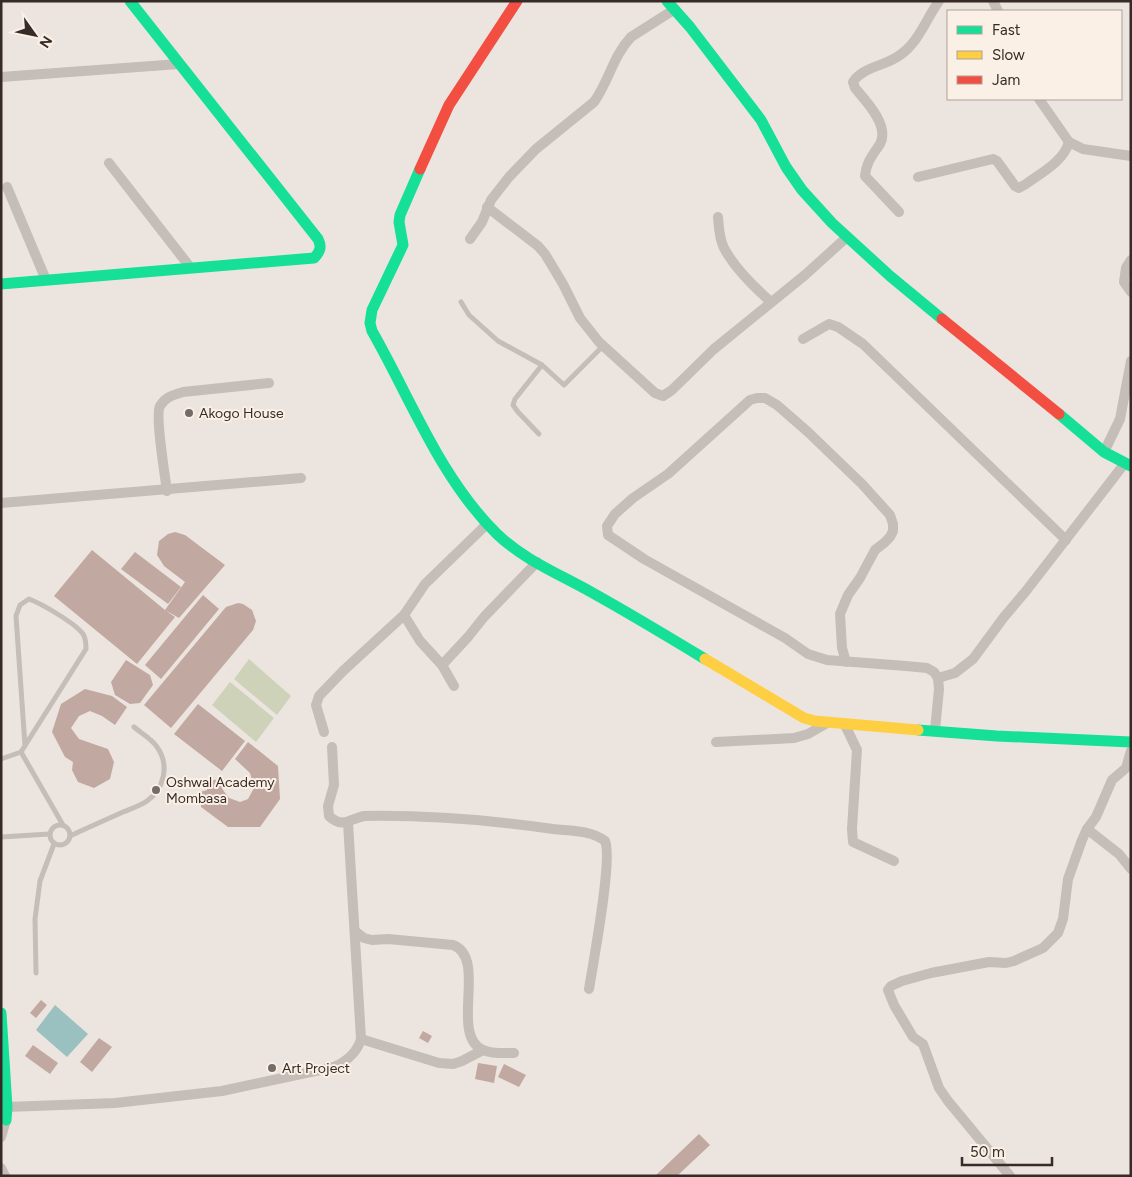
<svg xmlns="http://www.w3.org/2000/svg" width="1132" height="1177" font-family="Figtree,sans-serif">
  <style>
    .green { fill: #ced2b8 }
    .water { fill: #9ac1bf }
    .building { fill: #c1a8a0 }
    .lines { fill: none; stroke-linecap: round; stroke-linejoin: round }
    .lane { stroke: #c5bdb8; stroke-width: 5 }
    .street { stroke: #c5bdb8; stroke-width: 10 }
    .fast { stroke: #16e098; stroke-width: 11 }
    .slow { stroke: #ffcf43; stroke-width: 11 }
    .jam { stroke: #f24e42; stroke-width: 11 }
    .poi-dot { fill: #766c67; stroke: #faf0e5; stroke-width: 2 }
    .labels { text-anchor: middle; stroke-width: 4; stroke-linejoin: round; paint-order: stroke }
    .poi-label { font-size: 14px; fill: #362b26; stroke: #faf0e5; text-anchor: start }
  </style>
  <rect width="100%" height="100%" fill="#ece5df"/>
  <!-- green -->
  <g class="green">
    <path d="M 249,659 L 291,696 L 277,715 L 234,679 Z"/>
    <path d="M 230,682 L 274,718 L 256,742 L 212,705 Z"/>
  </g>
  <!-- water -->
  <path class="water" d="M 55,1005 L 88,1034 L 67,1057 L 36,1030 Z"/>
  <!-- building -->
  <g class="building">
    <path d="M 175,532 L 185,535 L 225,565 L 179,618 L 165,610 L 175,617 L 137,664 L 54,596 L 92,550 L 165,610 L 185,582 L 164,566 L 157,555 L 159,541 L 168,534 Z"/>
    <path d="M 135,552 L 181,587 L 168,604 L 121,569 Z"/>
    <path d="M 203,595 L 219,609 L 161,679 L 145,665 Z"/>
    <path d="M 238,603 L 243,604 L 252,610 L 256,621 L 253,630 L 171,728 L 144,705 L 226,607 Z"/>
    <path d="M 126,660 L 150,675 L 153,685 L 140,703 L 130,704 L 115,695 L 111,682 Z"/>
    <path d="M 85,689 L 112,696 L 127,707 L 115,725 L 102,716 L 90,711 L 79,716 L 71,728 L 79,739 L 108,749 L 114,762 L 110,779 L 94,788 L 78,782 L 72,770 L 73,762 L 65,757 L 52,732 L 61,704 Z"/>
    <path d="M 198,704 L 245,741 L 222,771 L 174,734 Z"/>
    <path d="M 248,742 L 278,766 L 280,799 L 260,827 L 228,827 L 201,807 L 200,792 L 207,790 L 208,781 L 220,779 L 223,790 L 229,798 L 240,802 L 248,799 L 254,788 L 250,773 L 235,759 Z"/>
    <path d="M 41,1000 L 47,1005 L 36,1018 L 30,1013 Z"/>
    <path d="M 423,1031 L 432,1036 L 428,1043 L 419,1038 Z"/>
    <path d="M 99,1038 L 112,1047 L 92,1072 L 80,1062 Z"/>
    <path d="M 33,1045 L 58,1063 L 50,1074 L 25,1056 Z"/>
    <path d="M 478,1063 L 497,1066 L 494,1083 L 475,1079 Z"/>
    <path d="M 504,1064 L 526,1075 L 519,1087 L 498,1077 Z"/>
    <path d="M 699,1134 L 710,1145 L 677,1176 L 655,1176 Z"/>
  </g>
  <g class="lines">
    <!-- lane -->
    <g class="lane">
      <path d="M 461,302 L 469,315 L 498,341 L 542,365 L 564,385 L 603,346"/>
      <path d="M 539,434 L 518,412 L 513,405 L 515,399 L 542,365"/>
      <path d="M 21,752 L 63,825"/>
      <path d="M 1,759 L 21,752 L 86,649 C 86,643 86,639 83,634 C 75,623 42,604 29,599 L 20,605 L 16,616 L 25,746"/>
      <circle cx="60" cy="835" r="10"/>
      <path d="M 70,836 C 87,828 105,820 123,812 C 130,809 140,806 147,801 C 164,789 170,765 157,747 C 152,739 141,733 134,727"/>
      <path d="M 1,837 L 49,834"/>
      <path d="M 36,973 L 35,919 L 40,881 L 54,844"/>
    </g>
    <!-- street -->
    <g class="street">
      <path d="M 993,1 L 998,11"/>
      <path d="M 1,77 L 179,64"/>
      <path d="M 1039,99 L 1069,142 L 1083,149 L 1131,156"/>
      <path d="M 109,163 L 190,267"/>
      <path d="M 918,177 L 993,159 L 997,161 L 1015,186 L 1019,188 L 1026,184 C 1041,173 1064,161 1069,142"/>
      <path d="M 7,187 L 46,280"/>
      <path d="M 487,207 L 538,246 L 545,254 L 563,284 L 580,318 L 599,342 L 655,393 L 663,396 L 672,390 L 714,349 L 805,275 L 847,237"/>
      <path d="M 899,212 L 865,176 C 866,162 873,155 880,144 C 890,126 866,101 855,88 L 853,82 C 862,67 886,66 900,55 C 919,42 926,19 939,1"/>
      <path d="M 718,217 C 719,228 719,238 724,248 C 735,269 754,287 771,302"/>
      <path d="M 470,239 L 482,222 L 491,200 L 509,177 L 536,149 L 594,102 C 609,81 613,56 631,37 L 675,9"/>
      <path d="M 1131,260 L 1126,268 L 1124,282 L 1131,292"/>
      <path d="M 803,339 L 829,324 L 838,327 L 863,344 L 1066,540"/>
      <path d="M 1104,452 L 1120,419 L 1131,361"/>
      <path d="M 167,491 C 165,476 155,415 160,406 C 165,397 173,395 183,392 L 269,383"/>
      <path d="M 1,503 L 301,478"/>
      <path d="M 404,615 L 420,641 L 442,665 L 454,686"/>
      <path d="M 846,662 L 842,648 L 840,614 L 848,595 L 860,578 L 875,550 L 884,543 L 890,537 L 893,531 L 893,524 L 890,515 L 862,484 L 808,432 L 777,405 L 765,398 L 757,398 L 750,400 L 668,474 L 633,498 L 615,514 L 607,526 L 608,535 L 644,559 L 785,638 L 808,654 L 827,660 L 906,666 L 927,668 L 934,672 L 938,678 L 939,689 L 935,730"/>
      <path d="M 442,665 L 468,637 L 484,617 L 537,562"/>
      <path d="M 938,678 L 955,673 L 973,659 L 1004,617 L 1026,591 L 1125,463"/>
      <path d="M 844,723 L 857,750 L 852,829 L 853,842 L 894,861"/>
      <path d="M 324,732 L 316,705 L 319,696 L 343,671 L 404,615 L 425,584 L 487,524"/>
      <path d="M 716,742 L 794,738 L 808,734 L 829,722"/>
      <path d="M 332,747 L 334,785 L 328,806 L 329,816 C 343,829 349,819 364,816 C 427,815 491,820 553,829 C 570,831 591,830 605,841 C 613,858 593,964 589,989"/>
      <path d="M 1087,829 L 1119,854 L 1131,869"/>
      <path d="M 356,932 L 364,938 L 372,940 L 388,939 L 453,945 C 488,958 449,1035 483,1050 C 491,1054 505,1053 514,1053"/>
      <path d="M 361,1039 L 439,1063 L 453,1064 L 462,1061 L 483,1050"/>
      <path d="M 7,1107 L 115,1103 L 222,1091 L 334,1067 C 347,1061 357,1053 361,1039 L 348,823"/>
      <path d="M 1,1137 L 6,1120"/>
      <path d="M 1,1168 L 5,1176"/>
      <path d="M 1010,1176 L 948,1101 L 939,1088 L 923,1044 L 913,1037 L 894,1005 L 888,990 L 891,986 L 902,981 L 931,973 L 989,962 L 1006,963 L 1014,961 L 1043,948 L 1058,933 L 1063,919 L 1068,879 L 1082,840 L 1087,829 L 1096,817 L 1112,780 L 1126,768 L 1131,751"/>
    </g>
    <!-- fast -->
    <g class="fast">
      <path d="M 667,1 L 690,27 L 761,120 L 786,167 L 802,190 L 832,223 L 890,276 L 942,319"/>
      <path d="M 420,169 L 400,215 L 399,222 L 403,245 L 372,310 L 370,323 L 372,331 C 411,399 440,478 497,534 C 524,560 559,574 591,592 C 629,613 667,636 705,659"/>
      <path d="M 1,284 L 314,258 C 320,252 322,247 318,239 L 130,1"/>
      <path d="M 1059,414 L 1104,452 L 1131,466"/>
      <path d="M 918,730 L 997,736 L 1131,742"/>
      <path d="M 1,1013 L 7,1107 L 6,1120"/>
    </g>
    <!-- slow -->
    <path class="slow" d="M 705,659 L 804,718 L 815,721 L 918,730"/>
    <!-- jam -->
    <g class="jam">
      <path d="M 420,169 L 449,105 L 517,1"/>
      <path d="M 942,319 L 1059,414"/>
    </g>
  </g>
  <!-- markers -->
  <g class="poi-dot">
    <circle cx="189" cy="413" r="5"/>
    <circle cx="156" cy="790" r="5"/>
    <circle cx="272" cy="1068" r="5"/>
  </g>
  <g class="labels">
    <!-- poi labels -->
    <g class="poi-label">
      <text x="199" y="418">Akogo House</text>
      <text x="166" y="787">Oshwal Academy<tspan x="166" dy="16">Mombasa</tspan></text>
      <text x="282" y="1073">Art Project</text>
    </g>
  </g>
  <!-- border -->
  <rect width="1132" height="1177" fill="none" stroke="#362b26" stroke-width="5"/>
  <!-- legend -->
  <rect x="947" y="10" width="175" height="90" fill="#faf0e5" stroke="#aca199"/>
  <rect x="957" y="26" width="25" height="8" fill="#16e098" stroke="#aca199"/>
  <text x="992" y="35" font-size="15" fill="#362b26">Fast</text>
  <rect x="957" y="51" width="25" height="8" fill="#ffcf43" stroke="#aca199"/>
  <text x="992" y="60" font-size="15" fill="#362b26">Slow</text>
  <rect x="957" y="76" width="25" height="8" fill="#f24e42" stroke="#aca199"/>
  <text x="992" y="85" font-size="15" fill="#362b26">Jam</text>
  <!-- north arrow -->
  <g transform="translate(35 35) rotate(123)" stroke="#faf0e5" stroke-width="4" paint-order="stroke">
  <path d="M0-4L9 19L0 12L-9 19Z" fill="#362b26"/>
  <text y="-8" font-size="14" font-weight="bold" text-anchor="middle" fill="#362b26">N</text>
  </g>
  <!-- scale -->
  <path d="M962 1157v8h90v-8" fill="none" stroke="#362b26" stroke-width="2.5"/>
  <text x="970" y="1157" font-size="15" fill="#362b26" stroke="#faf0e5" stroke-width="4" paint-order="stroke">50 m</text>
</svg>
